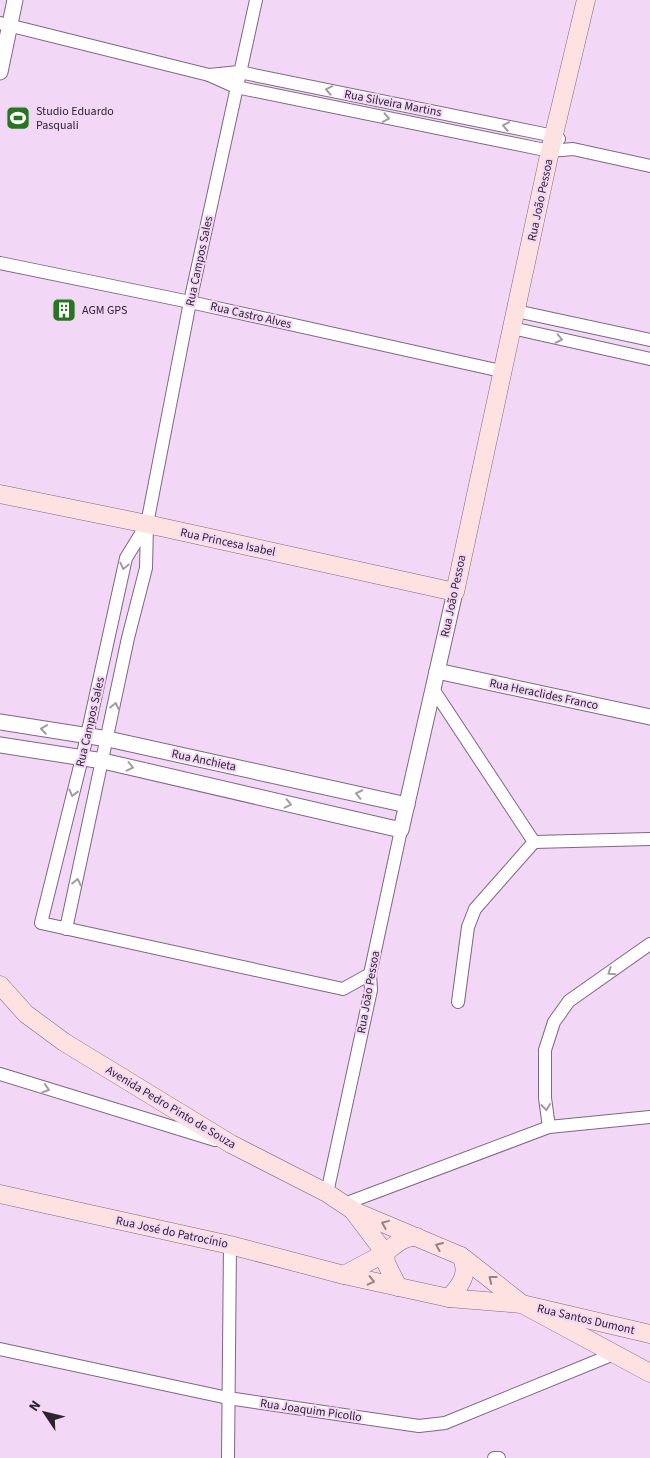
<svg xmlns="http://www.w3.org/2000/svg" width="650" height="1458" font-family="'Source Sans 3',sans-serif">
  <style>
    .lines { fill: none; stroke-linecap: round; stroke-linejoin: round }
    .minor-casing { stroke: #7f6783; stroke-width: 14 }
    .tertiary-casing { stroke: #7f6783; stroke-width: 17 }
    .secondary-casing { stroke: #7f6783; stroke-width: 19 }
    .minor { stroke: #fff; stroke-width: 12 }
    .tertiary { stroke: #fff; stroke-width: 15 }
    .secondary { stroke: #fee2e1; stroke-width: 18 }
    .oneway { stroke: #a09ca1 }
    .oneway2 { stroke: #968288 }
    .labels { text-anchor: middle; stroke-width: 4; stroke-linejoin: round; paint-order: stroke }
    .street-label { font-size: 12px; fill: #2d232f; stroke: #f3d7f7 }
    .poi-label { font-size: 12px; fill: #2d232f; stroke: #f3d7f7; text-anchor: start }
  </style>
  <rect width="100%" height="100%" fill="#f3d7f7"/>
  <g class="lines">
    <!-- minor casing -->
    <g class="minor-casing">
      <g id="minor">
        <path d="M 0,23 L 209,75 L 236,87 L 550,151 L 573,149 L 650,166"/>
        <path d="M 209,75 L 239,72 L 554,136 L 559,139"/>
        <path d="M 0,263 L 190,302 L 501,371"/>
        <path d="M 516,311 L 650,340"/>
        <path d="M 512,328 L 650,359"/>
        <path d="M 147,524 L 126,558 L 82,758 L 41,923 L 343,989 L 370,974"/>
        <path d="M 433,689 L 534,842"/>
        <path d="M 534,842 L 650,839"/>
        <path d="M 66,929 L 128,638 L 146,568 L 147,524 L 190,302 L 256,0"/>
        <path d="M 458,1002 L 468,927 L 475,909 L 534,842"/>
        <path d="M 0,1074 L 215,1140"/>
        <path d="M 549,1127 L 545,1098 L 545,1050 L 554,1022 L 569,1001 L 650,944"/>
        <path d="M 327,1193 L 371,990 L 370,974 L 401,830"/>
        <path d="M 344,1204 L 549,1127 L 650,1117"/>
        <path d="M 0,1349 L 228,1398 L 419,1426 L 445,1423 L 614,1354"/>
        <path d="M 228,1458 L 230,1245"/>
        <path d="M 494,1458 L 499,1458"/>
      </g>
    </g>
    <!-- tertiary casing -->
    <g class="tertiary-casing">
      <g id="tertiary">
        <path d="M 0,72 L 15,0"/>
        <path d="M 437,671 L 650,717"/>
        <path d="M 0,722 L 108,739 L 407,805"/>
        <path d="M 0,745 L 103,761 L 401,830 L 455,592"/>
      </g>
    </g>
    <!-- secondary casing -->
    <g class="secondary-casing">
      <g id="secondary">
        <path d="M 0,494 L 147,524 L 455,592 L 550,151 L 586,0"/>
        <path d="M 0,985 L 26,1014 L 64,1042 L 231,1144 L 327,1193 L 354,1211 L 461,1256 L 522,1304 L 650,1373"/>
        <path d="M 0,1194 L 230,1245 L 344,1275 L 449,1298 L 522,1304 L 650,1334"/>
        <path d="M 344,1275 L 385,1253 L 354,1212"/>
        <path d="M 398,1287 L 386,1263 L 385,1253 C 395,1245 403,1236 417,1237"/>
        <path d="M 449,1298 C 461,1285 470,1273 461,1256"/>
      </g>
    </g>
    <!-- minor -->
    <use href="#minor" class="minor"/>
    <!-- tertiary -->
    <use href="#tertiary" class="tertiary"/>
    <!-- secondary -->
    <use href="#secondary" class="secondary"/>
  </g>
  <!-- one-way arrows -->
  <defs><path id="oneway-chevron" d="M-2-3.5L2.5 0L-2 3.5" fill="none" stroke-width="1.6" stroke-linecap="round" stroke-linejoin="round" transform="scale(1.25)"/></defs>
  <g class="oneway">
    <use href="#oneway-chevron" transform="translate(329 90) rotate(-169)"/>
    <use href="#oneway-chevron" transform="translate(386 118) rotate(11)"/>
    <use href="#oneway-chevron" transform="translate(506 126) rotate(-169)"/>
    <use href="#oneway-chevron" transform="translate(559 339) rotate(12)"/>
    <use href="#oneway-chevron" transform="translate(124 566) rotate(103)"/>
    <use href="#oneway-chevron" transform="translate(115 706) rotate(-79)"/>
    <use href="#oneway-chevron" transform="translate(44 729) rotate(-171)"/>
    <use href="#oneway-chevron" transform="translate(130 767) rotate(13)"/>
    <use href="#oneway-chevron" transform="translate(73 793) rotate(104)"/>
    <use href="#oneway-chevron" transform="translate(359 794) rotate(-168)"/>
    <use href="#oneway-chevron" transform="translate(288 804) rotate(13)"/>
    <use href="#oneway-chevron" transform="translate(77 882) rotate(-78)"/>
    <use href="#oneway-chevron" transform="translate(611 972) rotate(146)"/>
    <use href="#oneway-chevron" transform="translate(46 1089) rotate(18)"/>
    <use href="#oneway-chevron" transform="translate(546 1107) rotate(84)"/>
  </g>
  <g class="oneway2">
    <use href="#oneway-chevron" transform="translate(385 1224) rotate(-158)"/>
    <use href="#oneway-chevron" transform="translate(439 1246) rotate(-157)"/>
    <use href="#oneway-chevron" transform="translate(492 1279) rotate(-142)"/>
    <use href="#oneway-chevron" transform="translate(371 1281) rotate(13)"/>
  </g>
  <!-- icons -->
  <defs>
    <g id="stadium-square" transform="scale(1.25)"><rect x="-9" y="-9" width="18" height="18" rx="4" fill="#26761e" stroke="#f3d7f7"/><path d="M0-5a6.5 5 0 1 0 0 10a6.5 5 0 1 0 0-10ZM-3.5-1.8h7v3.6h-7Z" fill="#fff"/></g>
    <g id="building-square" transform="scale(1.25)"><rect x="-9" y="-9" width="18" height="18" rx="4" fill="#26761e" stroke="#f3d7f7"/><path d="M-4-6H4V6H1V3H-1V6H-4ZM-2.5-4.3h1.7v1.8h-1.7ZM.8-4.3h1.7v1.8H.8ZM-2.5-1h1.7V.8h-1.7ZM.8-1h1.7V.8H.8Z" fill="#fff"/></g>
  </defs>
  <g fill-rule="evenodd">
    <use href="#stadium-square" x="18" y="118"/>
    <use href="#building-square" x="64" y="310"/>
  </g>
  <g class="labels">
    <!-- street labels -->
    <g class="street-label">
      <text transform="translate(393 103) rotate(11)" y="4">Rua Silveira Martins</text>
      <text transform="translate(540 200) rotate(-78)" y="4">Rua João Pessoa</text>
      <text transform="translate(199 261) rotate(-78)" y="4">Rua Campos Sales</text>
      <text transform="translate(251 315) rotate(13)" y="4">Rua Castro Alves</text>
      <text transform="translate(228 542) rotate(12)" y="4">Rua Princesa Isabel</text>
      <text transform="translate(453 596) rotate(-78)" y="4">Rua João Pessoa</text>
      <text transform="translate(544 694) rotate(12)" y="4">Rua Heraclides Franco</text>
      <text transform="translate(90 722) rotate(-77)" y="4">Rua Campos Sales</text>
      <text transform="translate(204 760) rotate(12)" y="4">Rua Anchieta</text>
      <text transform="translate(368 992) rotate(-80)" y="4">Rua João Pessoa</text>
      <text transform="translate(171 1107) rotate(31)" y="4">Avenida Pedro Pinto de Souza</text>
      <text transform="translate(172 1232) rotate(12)" y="4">Rua José do Patrocínio</text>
      <text transform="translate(586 1319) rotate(13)" y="4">Rua Santos Dumont</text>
      <text transform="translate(311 1410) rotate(8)" y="4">Rua Joaquim Picollo</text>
    </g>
    <!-- poi labels -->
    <g class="poi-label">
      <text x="36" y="115">Studio Eduardo<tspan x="36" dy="14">Pasquali</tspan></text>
      <text x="82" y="314">AGM GPS</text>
    </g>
  </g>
  <!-- north arrow -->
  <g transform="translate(45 1413) rotate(305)" stroke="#f3d7f7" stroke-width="4" paint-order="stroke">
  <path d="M0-4L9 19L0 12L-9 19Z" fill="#2d232f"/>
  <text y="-8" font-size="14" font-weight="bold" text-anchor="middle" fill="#2d232f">N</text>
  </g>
</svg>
